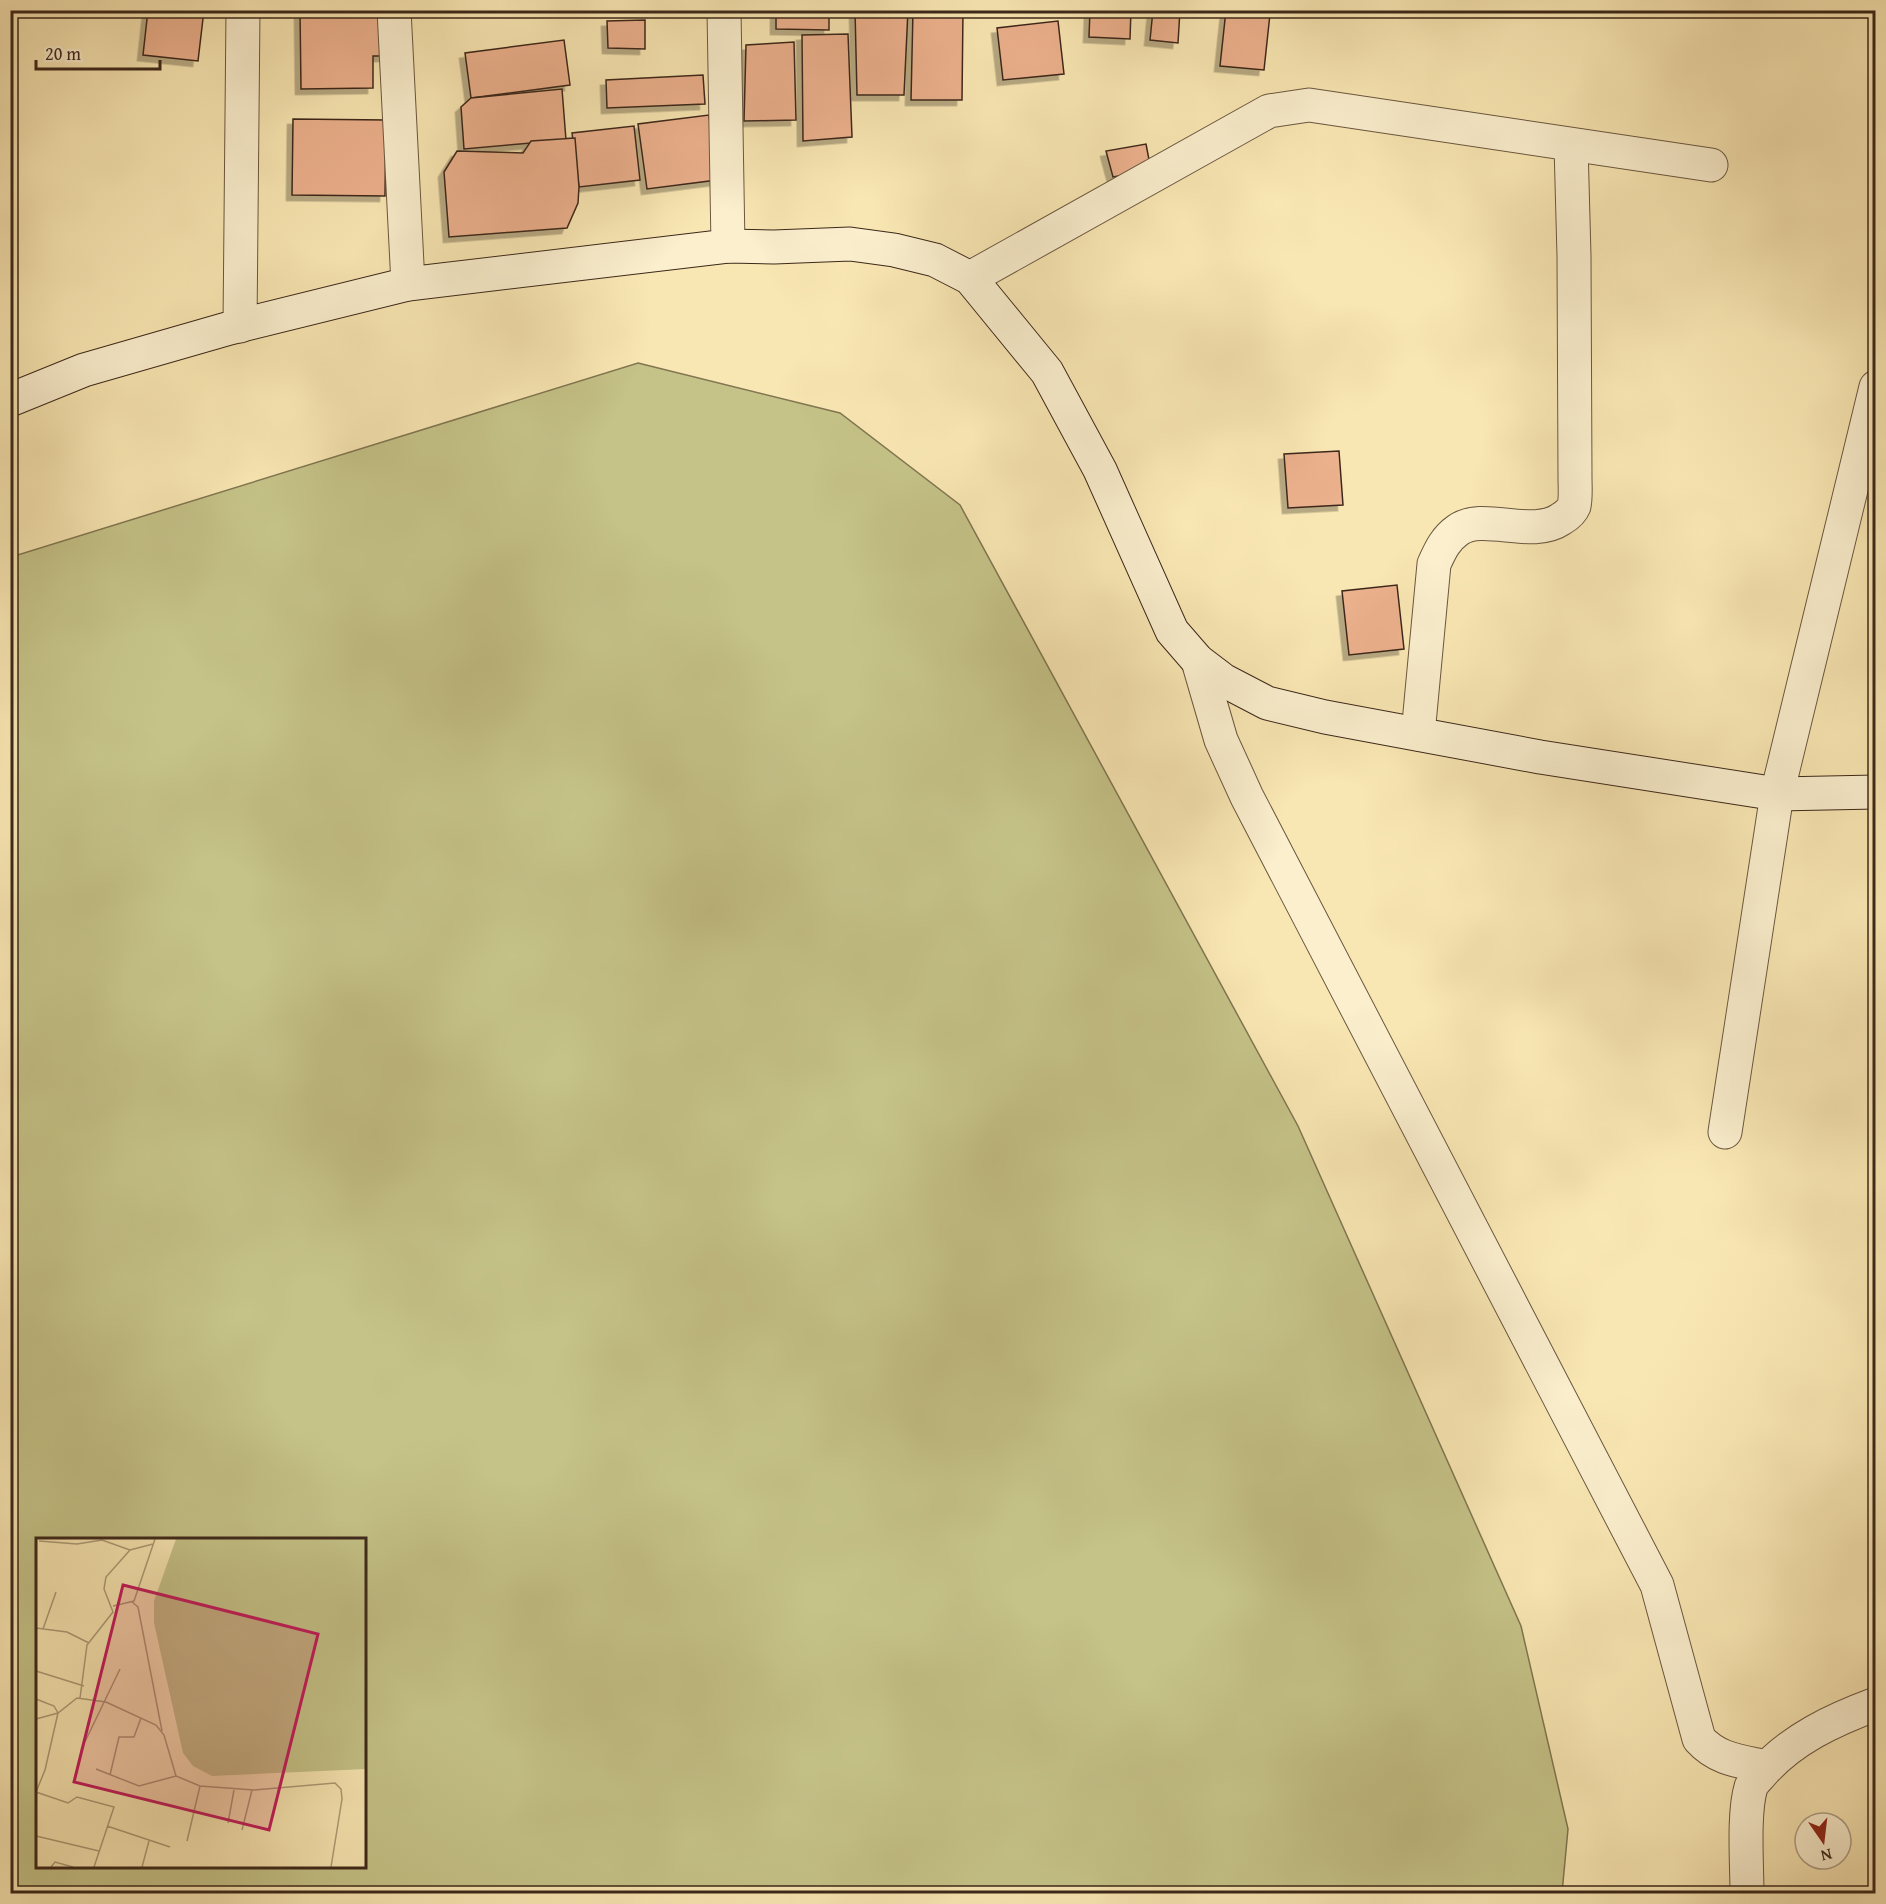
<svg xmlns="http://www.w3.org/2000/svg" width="1886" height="1904" font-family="'Gentium Book Plus',serif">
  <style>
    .green { fill: #c5c388; stroke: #807651; stroke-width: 1.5; fill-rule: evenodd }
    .building { fill: #ecb18d; stroke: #3c281a; stroke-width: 1.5; filter: url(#shadow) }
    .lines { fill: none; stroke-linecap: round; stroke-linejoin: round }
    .minor-casing { stroke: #6b5840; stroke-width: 35 }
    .secondary-casing { stroke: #3c281a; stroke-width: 35 }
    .minor { stroke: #fbefce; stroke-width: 33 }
    .secondary { stroke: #fbefce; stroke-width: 33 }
    .inset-road { fill: none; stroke: #ad9b76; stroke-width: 1.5 }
    .view { fill: #c2185b; fill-opacity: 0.15; stroke: #c2185b; stroke-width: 3 }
    .inset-edge { fill: none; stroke: #3c281a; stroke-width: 3 }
  </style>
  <defs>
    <filter id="shadow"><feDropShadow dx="-5.5" dy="5.5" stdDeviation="0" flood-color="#0004"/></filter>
  </defs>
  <rect width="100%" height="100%" fill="#f9e7b3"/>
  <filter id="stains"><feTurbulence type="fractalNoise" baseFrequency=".00333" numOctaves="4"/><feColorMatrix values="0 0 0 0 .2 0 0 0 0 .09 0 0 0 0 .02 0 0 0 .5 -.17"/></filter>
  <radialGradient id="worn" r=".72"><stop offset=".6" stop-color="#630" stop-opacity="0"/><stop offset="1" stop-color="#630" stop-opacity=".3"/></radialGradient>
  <!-- green -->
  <path class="green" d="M 638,363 L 840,413 L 960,505 L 1298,1126 L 1521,1626 L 1568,1829 L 1562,1893 L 11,1893 L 11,557 ZM 38,1540 L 364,1540 L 364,1866 L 38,1866 Z"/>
  <!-- building -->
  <g class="building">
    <path d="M 148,10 L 204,10 L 198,61 L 143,55 Z"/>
    <path d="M 776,10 L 829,10 L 829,30 L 776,29 Z"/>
    <path d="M 855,10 L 908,10 L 904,95 L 857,95 Z"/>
    <path d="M 913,10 L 963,10 L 962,100 L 911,100 Z"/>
    <path d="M 1090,10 L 1131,10 L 1130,39 L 1089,37 Z"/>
    <path d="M 1153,10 L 1180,10 L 1178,43 L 1150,40 Z"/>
    <path d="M 1226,10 L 1270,14 L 1264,70 L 1220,66 Z"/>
    <path d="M 389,11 L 389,56 L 373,56 L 373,88 L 301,89 L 300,12 Z"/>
    <path d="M 645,20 L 645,49 L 608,48 L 607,21 Z"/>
    <path d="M 1058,21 L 1064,74 L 1003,80 L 997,28 Z"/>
    <path d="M 848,34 L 852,137 L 803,141 L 802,35 Z"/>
    <path d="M 564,40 L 570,85 L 471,98 L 465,53 Z"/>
    <path d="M 794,42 L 796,120 L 744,121 L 746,45 Z"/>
    <path d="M 703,75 L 705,104 L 607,108 L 606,80 Z"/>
    <path d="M 562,89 L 566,140 L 464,149 L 461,107 L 471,98 Z"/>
    <path d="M 709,115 L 717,180 L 647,189 L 638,124 Z"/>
    <path d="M 293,119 L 386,120 L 385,196 L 292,195 Z"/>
    <path d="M 634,126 L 640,180 L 579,187 L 572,133 Z"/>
    <path d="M 575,138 L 579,187 L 578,203 L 567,228 L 449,237 L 444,172 L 457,151 L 523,153 L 531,141 Z"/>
    <path d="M 1146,144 L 1151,170 L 1113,177 L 1106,151 Z"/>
    <path d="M 1339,451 L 1343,505 L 1288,508 L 1284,454 Z"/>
    <path d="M 1397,585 L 1404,649 L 1349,655 L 1342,591 Z"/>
  </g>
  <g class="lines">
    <!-- minor casing -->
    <g class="minor-casing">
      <g id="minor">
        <path d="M 394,10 L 408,284"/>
        <path d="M 724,10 L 728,246"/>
        <path d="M 970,278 L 1269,111 L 1309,105 L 1711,165"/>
        <path d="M 240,326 L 243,10"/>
        <path d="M 1198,661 L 1221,740 L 1247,797 L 1657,1585 L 1699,1739 C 1718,1760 1740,1761 1767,1767"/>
        <path d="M 1418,734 L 1434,564 C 1440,551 1445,539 1458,530 C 1483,512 1532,539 1561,519 C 1566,516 1572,511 1574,506 C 1576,498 1575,486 1575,478 L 1574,256 L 1571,145"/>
        <path d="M 1725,1132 L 1777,794 L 1876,387"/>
        <path d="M 1747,1894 C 1747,1865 1743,1813 1751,1787 C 1753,1782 1759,1777 1762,1773 C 1792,1739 1833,1720 1876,1704"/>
      </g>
    </g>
    <!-- secondary casing -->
    <g class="secondary-casing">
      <path id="secondary" d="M 10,400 L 84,370 L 230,328 L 408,284 L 728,246 L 774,247 L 850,244 L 894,250 L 935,260 L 970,278 L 1047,372 L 1100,470 L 1172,631 L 1198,661 L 1223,680 L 1267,703 L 1325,717 L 1540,757 L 1777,794 L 1876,792"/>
    </g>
    <!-- minor -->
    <use href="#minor" class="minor"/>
    <!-- secondary -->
    <use href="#secondary" class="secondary"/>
  </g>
  <!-- overview -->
  <g transform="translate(36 1538)">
    <rect width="330" height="330" fill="#f9e7b3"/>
    <path d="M 140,1 L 330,1 L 330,231 L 176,238 L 157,228 L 147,215 L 118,85 L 118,63 Z" fill="#c5c388"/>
    <path class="inset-road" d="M 3,3 L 41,6 L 66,2 L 94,12M 96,64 L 102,69 L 126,193M 77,68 L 98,63 L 119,1M 0,90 L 31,94 L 53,105M 7,91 L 20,54M 0,133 L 48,148M 44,160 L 51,107 L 77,74 L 68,51 L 70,39 L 94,12 L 117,6M 0,161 L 18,168 L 22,175 L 9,232 L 0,254M 0,181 L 22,175 L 41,160 L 70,164 L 120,187 L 128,197 L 140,238 L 164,248 L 218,252 L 299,245 L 305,251 L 306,261 L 295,329M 45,212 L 84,131M 60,231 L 103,248 L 140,238M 74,237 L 83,199 L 98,199 L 105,180M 0,254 L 32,265 L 41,259 L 78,269 L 58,329M 192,285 L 198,252M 71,288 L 134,309M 206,292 L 216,252M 0,298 L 63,313M 151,303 L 164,248M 15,329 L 19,324 L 37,329M 106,329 L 113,303"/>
    <path class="view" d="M 87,47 L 282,96 L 233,292 L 38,244 Z"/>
    <rect width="330" height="330" class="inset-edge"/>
  </g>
  <!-- margin -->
  <rect width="1886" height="1904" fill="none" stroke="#f9e7b3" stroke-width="36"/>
  <rect x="12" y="12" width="1862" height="1880" fill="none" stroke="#3c281a" stroke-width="3"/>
  <rect x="18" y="18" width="1850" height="1868" fill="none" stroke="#3c281a" stroke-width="1.5"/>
  <!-- north arrow -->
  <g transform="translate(1823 1841) rotate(166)"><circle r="28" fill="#fbefce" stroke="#af9f86" stroke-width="1.5"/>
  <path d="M0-4.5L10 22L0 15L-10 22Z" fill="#8f2418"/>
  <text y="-9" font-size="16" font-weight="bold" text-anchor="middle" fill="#3c281a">N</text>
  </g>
  <!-- scale -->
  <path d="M36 60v9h124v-9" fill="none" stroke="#3c281a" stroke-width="3"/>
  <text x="45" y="60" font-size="18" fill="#3c281a" stroke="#fbefce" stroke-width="4.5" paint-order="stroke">20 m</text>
  <rect width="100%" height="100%" filter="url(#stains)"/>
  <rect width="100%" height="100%" fill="url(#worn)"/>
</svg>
